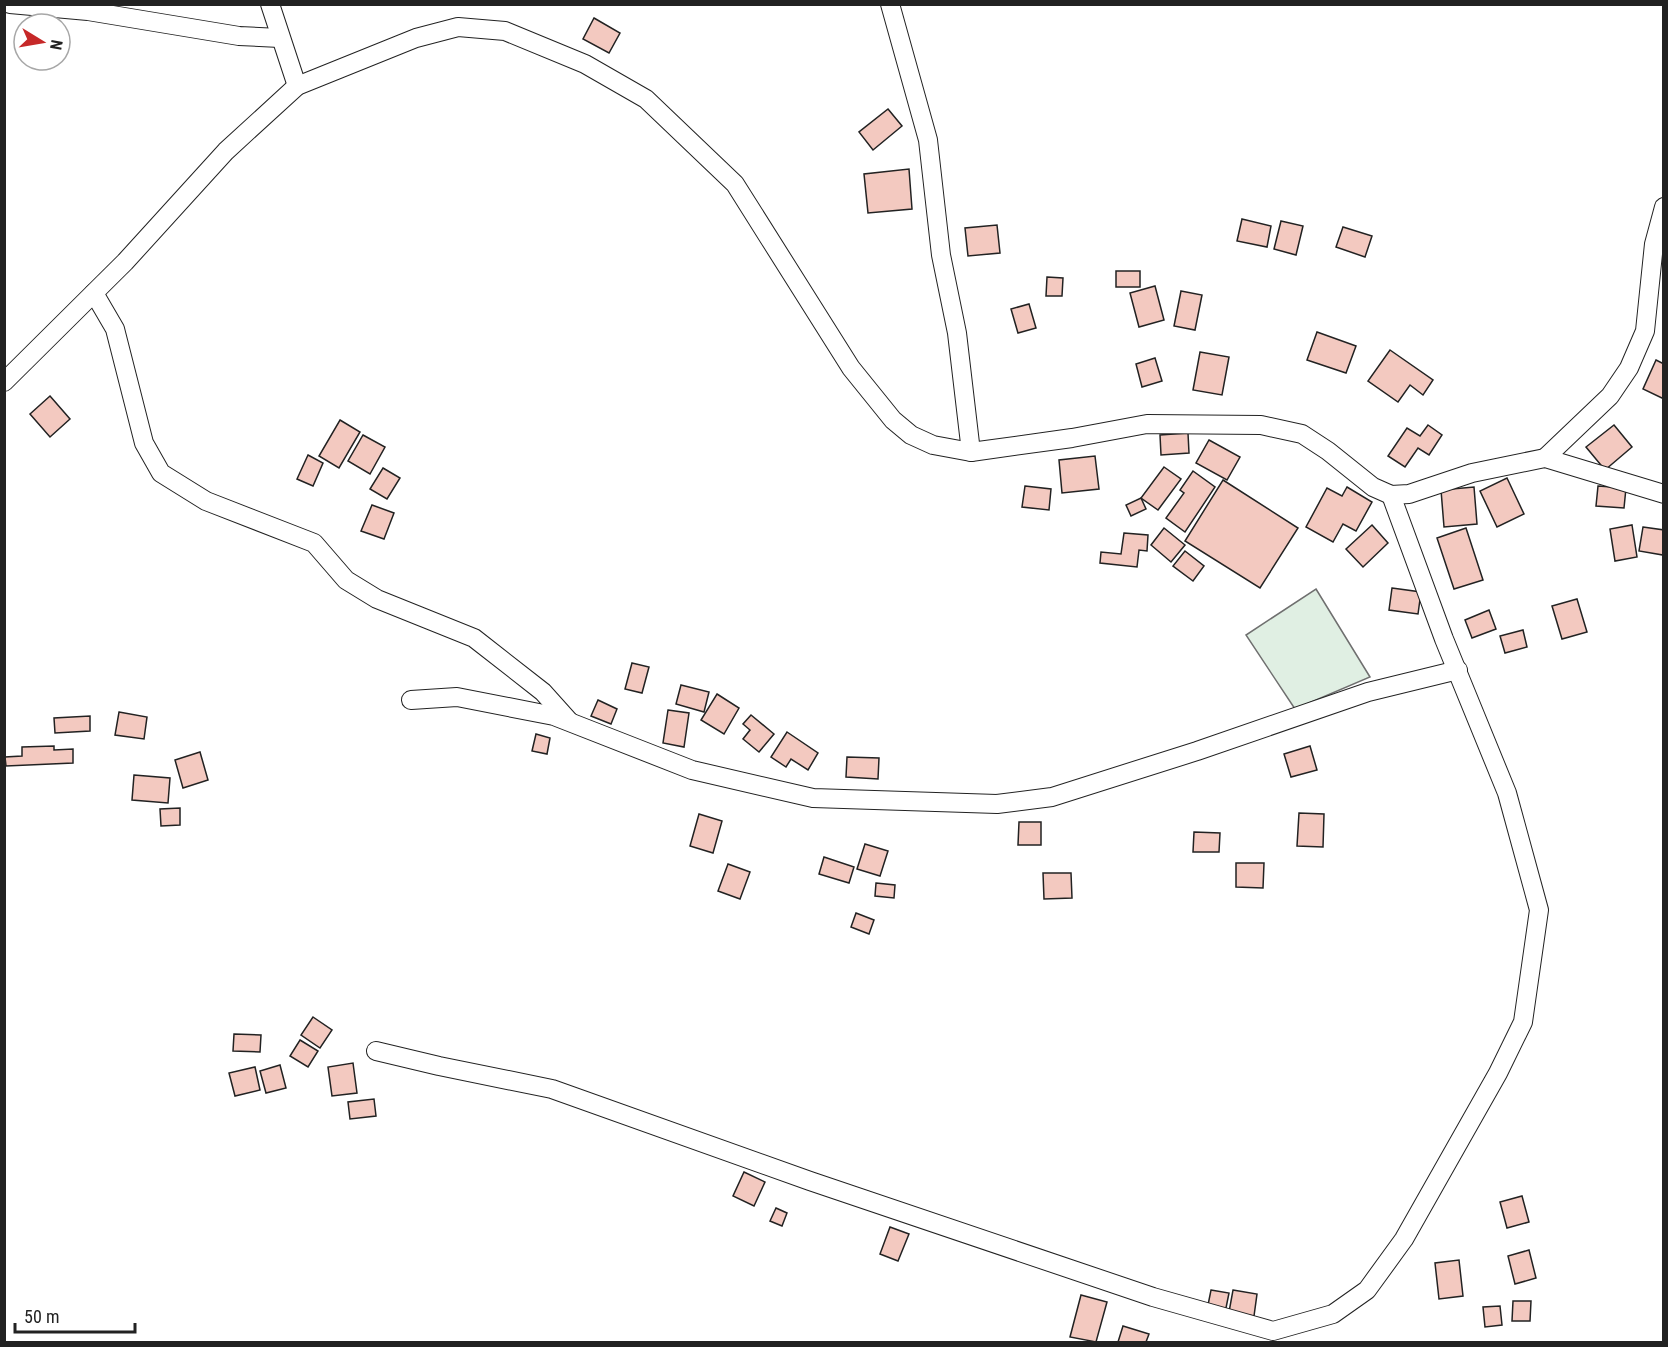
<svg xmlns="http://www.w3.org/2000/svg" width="1668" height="1347" font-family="'Roboto Condensed',sans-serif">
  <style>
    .green { fill: #e0efe3; stroke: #6f6f6f; stroke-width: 1.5 }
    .building { fill: #f3c9c0; stroke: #222; stroke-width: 1.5 }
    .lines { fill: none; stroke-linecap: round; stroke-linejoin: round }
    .minor-casing { stroke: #222; stroke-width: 20 }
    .minor { stroke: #fff; stroke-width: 18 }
  </style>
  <rect width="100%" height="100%" fill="#fff"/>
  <!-- green -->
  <path class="green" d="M 1316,589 L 1370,677 L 1295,709 L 1246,635 Z"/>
  <!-- building -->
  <g class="building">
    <path d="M 594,18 L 620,33 L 609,53 L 583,39 Z"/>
    <path d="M 888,109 L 902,126 L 873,150 L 859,132 Z"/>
    <path d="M 909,169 L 912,209 L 868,213 L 864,174 Z"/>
    <path d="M 1242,219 L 1271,226 L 1267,247 L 1237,241 Z"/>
    <path d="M 1281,221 L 1303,226 L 1296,255 L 1274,249 Z"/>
    <path d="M 997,225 L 1000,253 L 968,256 L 965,228 Z"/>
    <path d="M 1343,227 L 1372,236 L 1365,257 L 1336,247 Z"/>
    <rect x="1116" y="271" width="24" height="16"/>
    <path d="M 1047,277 L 1063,278 L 1062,296 L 1046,296 Z"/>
    <path d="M 1155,286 L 1164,320 L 1139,327 L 1130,293 Z"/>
    <path d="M 1181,291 L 1202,295 L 1195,330 L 1174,326 Z"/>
    <path d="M 1029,304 L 1036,328 L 1018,333 L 1011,309 Z"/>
    <path d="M 1317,332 L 1356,346 L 1346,373 L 1307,360 Z"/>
    <path d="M 1390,350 L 1433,380 L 1423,395 L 1410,385 L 1398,402 L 1368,381 Z"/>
    <path d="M 1200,352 L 1229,357 L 1222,395 L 1193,390 Z"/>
    <path d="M 1155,358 L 1162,381 L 1142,387 L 1136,364 Z"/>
    <path d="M 1656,360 L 1664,364 L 1664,399 L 1643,389 Z"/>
    <path d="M 50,396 L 70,419 L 50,437 L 30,414 Z"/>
    <path d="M 340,420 L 360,432 L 339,468 L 319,456 Z"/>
    <path d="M 1428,425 L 1442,435 L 1429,455 L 1418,448 L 1405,467 L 1388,456 L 1407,428 L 1420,436 Z"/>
    <path d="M 1614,425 L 1632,447 L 1605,470 L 1586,447 Z"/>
    <path d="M 1188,433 L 1189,453 L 1161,455 L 1160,435 Z"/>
    <path d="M 363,435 L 385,447 L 370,474 L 348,461 Z"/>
    <path d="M 1209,440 L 1240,457 L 1227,480 L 1196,463 Z"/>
    <path d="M 308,455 L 323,463 L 313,486 L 297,479 Z"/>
    <path d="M 1095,456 L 1099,489 L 1062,493 L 1059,460 Z"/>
    <path d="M 1164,467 L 1181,479 L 1158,510 L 1141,498 Z"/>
    <path d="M 383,468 L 400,478 L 387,499 L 370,489 Z"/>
    <path d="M 1193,471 L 1215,487 L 1185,532 L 1166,518 L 1184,493 L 1180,490 Z"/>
    <path d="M 1507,478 L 1524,514 L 1497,527 L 1480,491 Z"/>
    <path d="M 1223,480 L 1298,528 L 1260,588 L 1185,541 Z"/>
    <path d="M 1025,486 L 1051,489 L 1049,510 L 1022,507 Z"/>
    <path d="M 1598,486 L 1626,488 L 1624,508 L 1596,506 Z"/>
    <path d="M 1347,487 L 1372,502 L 1356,531 L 1343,524 L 1333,542 L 1306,527 L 1327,488 L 1342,496 Z"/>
    <path d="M 1474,487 L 1477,524 L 1444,527 L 1441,490 Z"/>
    <path d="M 1141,498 L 1146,509 L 1131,516 L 1126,505 Z"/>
    <path d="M 372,505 L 394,513 L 384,539 L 361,531 Z"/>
    <path d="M 1372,525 L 1388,543 L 1363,567 L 1346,549 Z"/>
    <path d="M 1632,525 L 1637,557 L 1615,561 L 1610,529 Z"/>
    <path d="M 1643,527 L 1664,530 L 1663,555 L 1639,551 Z"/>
    <path d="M 1164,528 L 1185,545 L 1171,562 L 1151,545 Z"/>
    <path d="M 1466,528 L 1483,580 L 1454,589 L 1437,538 Z"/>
    <path d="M 1124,533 L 1148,535 L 1147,551 L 1139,550 L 1137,567 L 1100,563 L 1101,552 L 1121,554 Z"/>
    <path d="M 1185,551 L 1204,566 L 1193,581 L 1173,566 Z"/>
    <path d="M 1392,588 L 1421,592 L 1418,614 L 1389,610 Z"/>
    <path d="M 1577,599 L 1587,632 L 1562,639 L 1552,606 Z"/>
    <path d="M 1489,610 L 1496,629 L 1472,638 L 1465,620 Z"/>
    <path d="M 1523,630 L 1527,647 L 1505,653 L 1500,636 Z"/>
    <path d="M 632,663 L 649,667 L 642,693 L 625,689 Z"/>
    <path d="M 681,685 L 709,692 L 704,712 L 676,704 Z"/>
    <path d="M 717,694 L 739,708 L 724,734 L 701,720 Z"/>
    <path d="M 598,700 L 617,709 L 611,724 L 591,716 Z"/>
    <path d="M 668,710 L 689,713 L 684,747 L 663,743 Z"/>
    <path d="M 119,712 L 147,717 L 144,739 L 115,735 Z"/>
    <path d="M 751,715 L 774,734 L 759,752 L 743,739 L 750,730 L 743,724 Z"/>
    <path d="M 90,716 L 90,731 L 55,733 L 54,718 Z"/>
    <path d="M 787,732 L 818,753 L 808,770 L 791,759 L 786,767 L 771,757 Z"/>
    <path d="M 536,734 L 550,738 L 547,754 L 532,751 Z"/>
    <path d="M 54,746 L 54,750 L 73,749 L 73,763 L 6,766 L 5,757 L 22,756 L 22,747 Z"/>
    <path d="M 1310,746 L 1317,770 L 1291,777 L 1284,754 Z"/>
    <path d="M 200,752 L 208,780 L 183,788 L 175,760 Z"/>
    <path d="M 847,757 L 879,758 L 878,779 L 846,777 Z"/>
    <path d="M 134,775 L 170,778 L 168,803 L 132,800 Z"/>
    <path d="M 180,808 L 180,825 L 161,826 L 160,809 Z"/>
    <path d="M 1299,813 L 1324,814 L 1323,847 L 1297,846 Z"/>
    <path d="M 699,814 L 722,821 L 713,853 L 690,846 Z"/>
    <path d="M 1019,822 L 1041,822 L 1041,845 L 1018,845 Z"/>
    <path d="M 1194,832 L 1220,833 L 1219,852 L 1193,852 Z"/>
    <path d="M 865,844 L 888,851 L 880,876 L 857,869 Z"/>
    <path d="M 824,857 L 854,867 L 849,883 L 819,874 Z"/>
    <path d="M 1236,863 L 1264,863 L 1263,888 L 1236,887 Z"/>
    <path d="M 728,864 L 750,872 L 740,899 L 718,891 Z"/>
    <path d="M 1043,873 L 1071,873 L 1072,898 L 1044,899 Z"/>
    <path d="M 876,883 L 895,885 L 894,898 L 875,896 Z"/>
    <path d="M 856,913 L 874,920 L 869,934 L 851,927 Z"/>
    <path d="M 313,1017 L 332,1030 L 320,1048 L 301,1035 Z"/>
    <path d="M 234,1034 L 261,1035 L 260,1052 L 233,1051 Z"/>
    <path d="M 300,1040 L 318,1051 L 308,1067 L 290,1056 Z"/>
    <path d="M 353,1063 L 357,1093 L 332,1096 L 328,1067 Z"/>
    <path d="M 280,1065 L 286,1088 L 266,1093 L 260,1071 Z"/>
    <path d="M 255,1067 L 260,1090 L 235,1096 L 229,1073 Z"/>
    <path d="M 374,1099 L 376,1116 L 350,1119 L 348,1102 Z"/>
    <path d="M 744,1172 L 765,1182 L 754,1206 L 733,1196 Z"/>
    <path d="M 1522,1196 L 1529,1222 L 1507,1228 L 1500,1202 Z"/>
    <path d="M 776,1208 L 787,1213 L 782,1226 L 770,1221 Z"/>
    <path d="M 890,1227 L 909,1234 L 898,1261 L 880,1254 Z"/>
    <path d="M 1529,1250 L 1536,1278 L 1515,1284 L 1508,1256 Z"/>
    <path d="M 1459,1260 L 1463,1296 L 1439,1299 L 1435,1263 Z"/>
    <path d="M 1211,1290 L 1229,1293 L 1225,1313 L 1207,1310 Z"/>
    <path d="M 1233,1290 L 1257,1294 L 1254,1316 L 1229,1312 Z"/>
    <path d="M 1081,1295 L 1107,1302 L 1096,1342 L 1070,1337 Z"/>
    <path d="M 1513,1301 L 1531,1301 L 1530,1321 L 1512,1321 Z"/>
    <path d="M 1500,1306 L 1502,1325 L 1485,1327 L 1483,1307 Z"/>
    <path d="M 1123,1326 L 1149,1334 L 1146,1342 L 1118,1342 Z"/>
  </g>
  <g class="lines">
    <!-- minor casing -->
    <g class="minor-casing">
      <g id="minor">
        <path d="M 10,4 L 88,11 L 239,36 L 280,38"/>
        <path d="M 270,4 L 297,86"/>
        <path d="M 890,4 L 928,140 L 941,255 L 957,333 L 971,452"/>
        <path d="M 94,293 L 115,329 L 144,443 L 161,473 L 206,501 L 314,543 L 346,580 L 377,599 L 474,638 L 543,692 L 569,721"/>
        <path d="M 4,382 L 125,262 L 226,151 L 297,86 L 416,38 L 458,27 L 505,31 L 585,64 L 646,99 L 735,184 L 851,368 L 893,420 L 911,435 L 933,445 L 971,452 L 1072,438 L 1147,424 L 1261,425 L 1302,434 L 1328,451 L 1373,487 L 1391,495 L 1409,494 L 1472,473 L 1545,458 L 1664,494"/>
        <path d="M 1545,458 L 1610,396 L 1629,368 L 1645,331 L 1654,244 L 1664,207"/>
        <path d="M 411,700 L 457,697 L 554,716 L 692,770 L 813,798 L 997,804 L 1052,797 L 1197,751 L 1368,692 L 1458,670"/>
        <path d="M 376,1051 L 439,1066 L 552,1089 L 810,1181 L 1153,1297 L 1273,1331 L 1333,1314 L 1367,1290 L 1404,1239 L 1498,1073 L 1523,1022 L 1539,910 L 1507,793 L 1444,639 L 1391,495"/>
      </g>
    </g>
    <!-- minor -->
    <use href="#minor" class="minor"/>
  </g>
  <!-- border -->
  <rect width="1668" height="1347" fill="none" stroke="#222222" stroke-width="12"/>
  <!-- north arrow -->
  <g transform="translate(42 42) rotate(101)"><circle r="28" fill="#ffffff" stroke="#a7a7a7" stroke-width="1.5"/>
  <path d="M0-4.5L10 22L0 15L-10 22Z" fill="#c62828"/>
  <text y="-9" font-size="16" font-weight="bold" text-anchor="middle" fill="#222222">N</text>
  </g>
  <!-- scale -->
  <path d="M15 1323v9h120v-9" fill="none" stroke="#222222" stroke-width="3"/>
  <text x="24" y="1323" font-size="18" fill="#222222" stroke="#ffffff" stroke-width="4.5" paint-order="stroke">50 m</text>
</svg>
